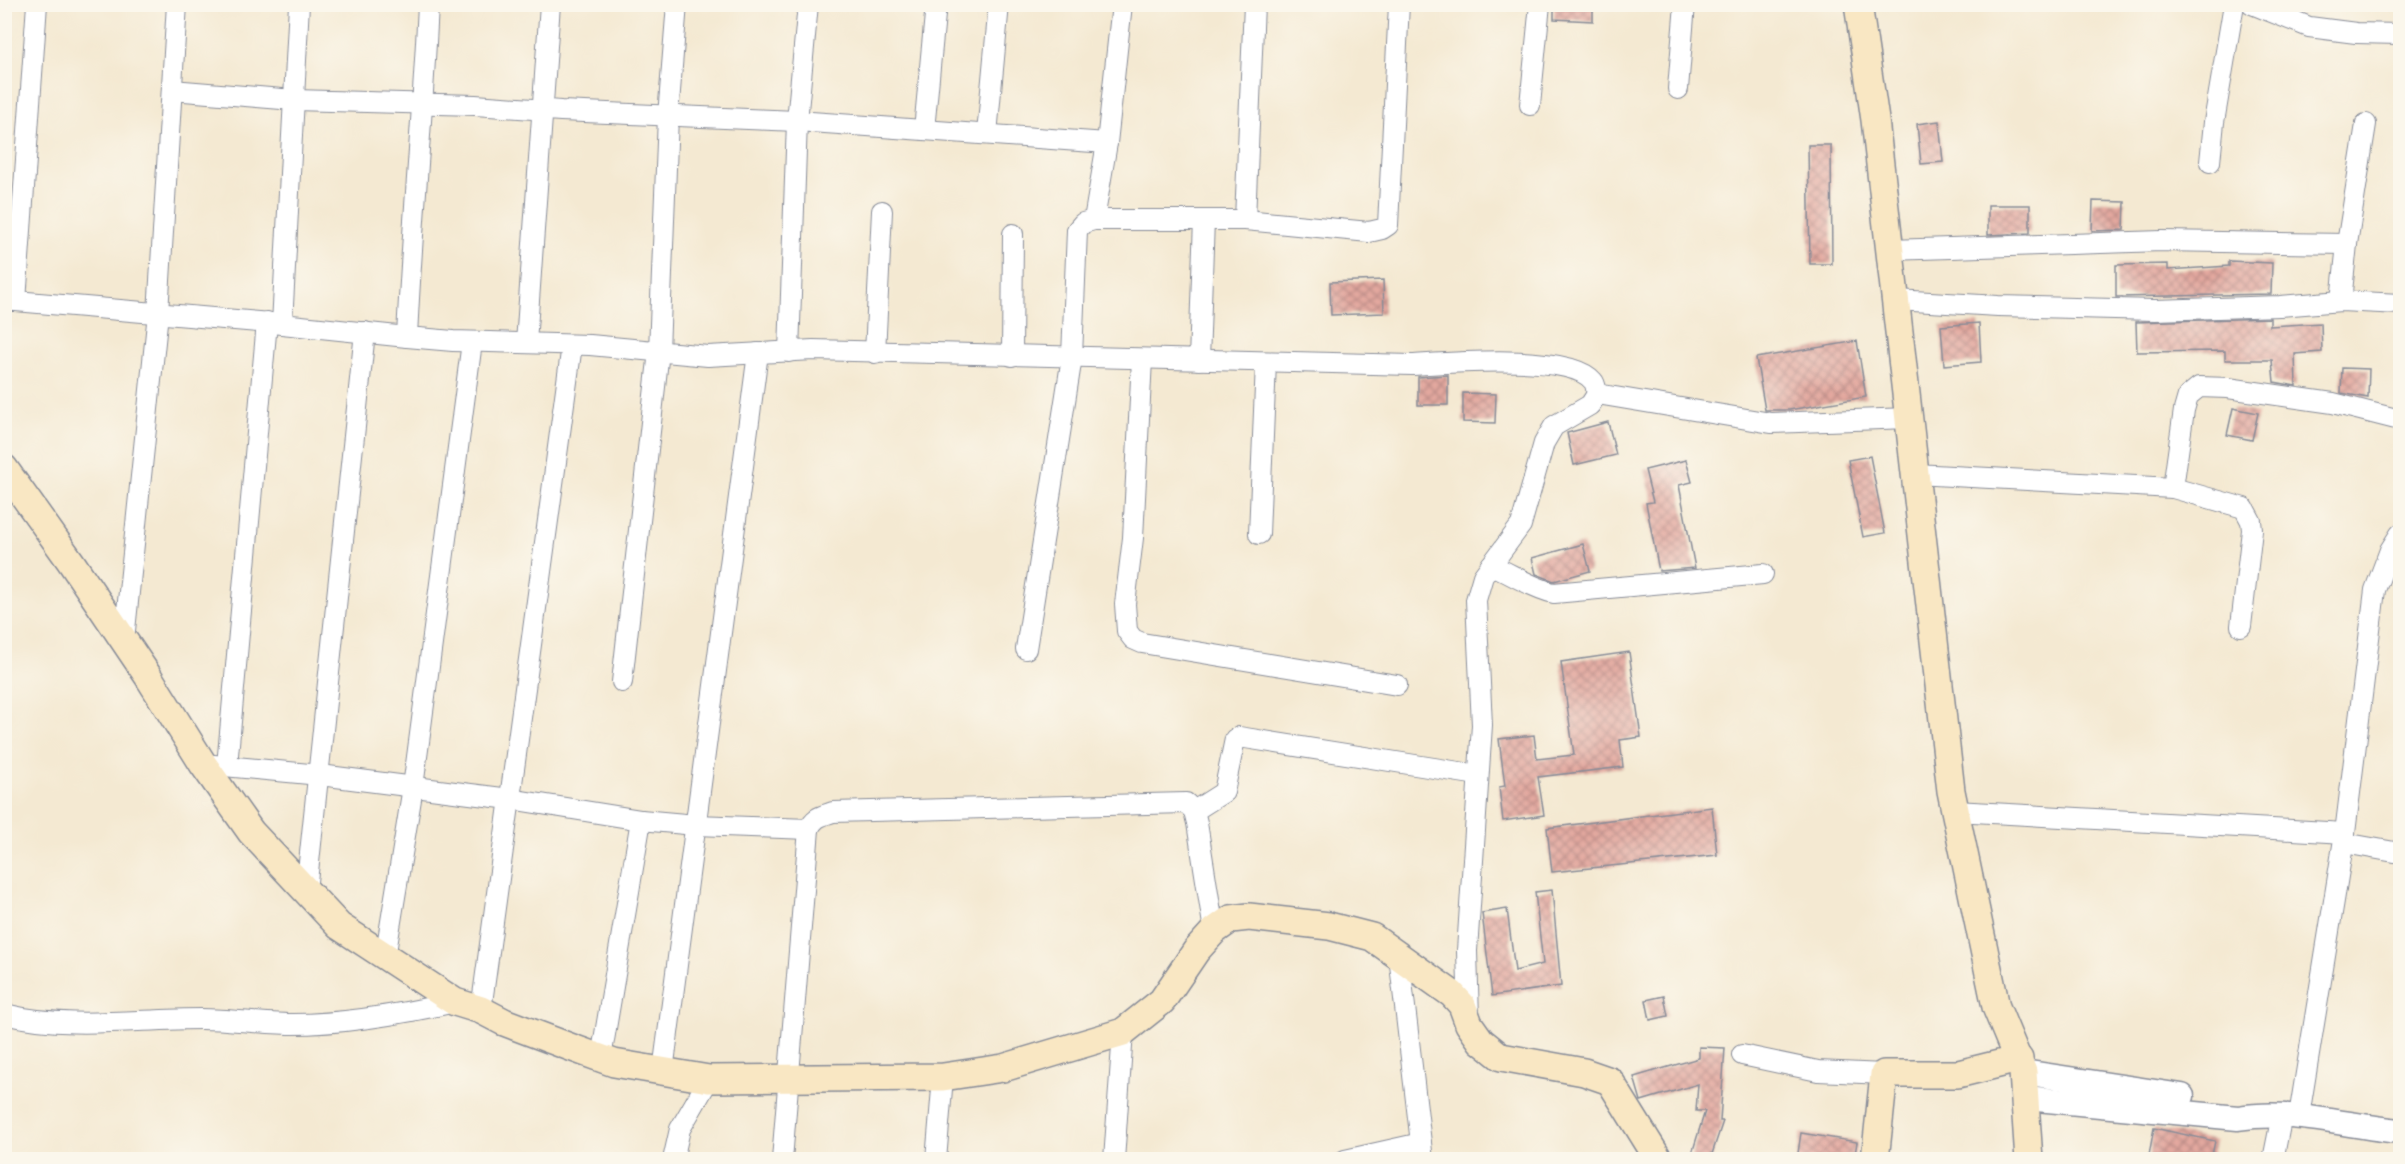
<svg xmlns="http://www.w3.org/2000/svg" width="2405" height="1164" font-family="'Indie Flower',sans-serif">
  <style>
    .building { fill: url(#building-cross-hatch) }
    .lines { fill: none; stroke-linecap: round; stroke-linejoin: round }
    .minor-casing { stroke: #888c98; stroke-width: 22 }
    .tertiary-casing { stroke: #888c98; stroke-width: 27 }
    .secondary-casing { stroke: #888c98; stroke-width: 30 }
    .minor { stroke: #fff; stroke-width: 20 }
    .tertiary { stroke: #fff; stroke-width: 24 }
    .secondary { stroke: #f9e7c3; stroke-width: 27 }
  </style>
  <defs>
    <pattern id="building-cross-hatch" width="8" height="8" patternUnits="userSpaceOnUse" patternTransform="scale(1.5)"><rect width="8" height="8" fill="#e3a89f"/><path d="M0 0l8 8M0 8l8-8" fill="none" stroke="#b78985"/></pattern>
  </defs>
  <rect width="100%" height="100%" fill="#fbf7ec"/>
  <filter id="ink" filterUnits="userSpaceOnUse"><feTurbulence type="fractalNoise" baseFrequency=".0167" numOctaves="2"/><feDisplacementMap in="SourceGraphic" scale="12" xChannelSelector="R" yChannelSelector="G"/><feConvolveMatrix kernelMatrix="1 2 1 2 8 2 1 2 1" color-interpolation-filters="sRGB"/></filter>
  <filter id="wash" filterUnits="userSpaceOnUse"><feTurbulence type="fractalNoise" baseFrequency=".008" numOctaves="4" result="noise"/><feDisplacementMap in="SourceGraphic" scale="24" xChannelSelector="R" yChannelSelector="G"/><feGaussianBlur stdDeviation="1.35" result="paint"/><feColorMatrix in="noise" values="0 0 0 0 0 0 0 0 0 0 0 0 0 0 0 0 0 1.4 0 .05"/><feComposite in="paint" operator="in"/></filter>
  <g filter="url(#wash)">
    <rect width="100%" height="100%" fill="#f4e9d2"/>
    <g id="blocks">
      <!-- building -->
      <g class="building">
        <path d="M 1554,4 L 1593,4 L 1593,21 L 1554,19 Z"/>
        <path d="M 1939,121 L 1943,162 L 1921,164 L 1917,124 Z"/>
        <path d="M 1808,145 L 1831,145 L 1832,264 L 1810,264 Z"/>
        <path d="M 2093,201 L 2125,202 L 2124,230 L 2092,231 Z"/>
        <path d="M 1988,205 L 2030,205 L 2030,233 L 1988,235 Z"/>
        <path d="M 2229,261 L 2272,263 L 2271,294 L 2116,297 L 2116,265 L 2168,264 L 2168,270 L 2229,266 Z"/>
        <path d="M 1383,280 L 1384,313 L 1331,315 L 1330,282 Z"/>
        <path d="M 2270,318 L 2270,326 L 2321,323 L 2322,352 L 2295,354 L 2296,386 L 2274,382 L 2272,360 L 2225,360 L 2225,351 L 2137,352 L 2136,322 Z"/>
        <path d="M 1979,323 L 1981,362 L 1944,365 L 1941,326 Z"/>
        <path d="M 1857,341 L 1866,397 L 1789,410 L 1765,410 L 1756,358 Z"/>
        <path d="M 2342,368 L 2369,369 L 2368,398 L 2341,393 Z"/>
        <path d="M 1448,375 L 1448,405 L 1418,405 L 1418,377 Z"/>
        <path d="M 1463,393 L 1496,394 L 1495,423 L 1463,422 Z"/>
        <path d="M 2233,408 L 2258,413 L 2252,440 L 2227,435 Z"/>
        <path d="M 1608,422 L 1616,455 L 1574,465 L 1567,433 Z"/>
        <path d="M 1870,456 L 1885,533 L 1863,537 L 1848,460 Z"/>
        <path d="M 1686,460 L 1692,482 L 1679,485 L 1695,568 L 1659,571 L 1646,503 L 1653,502 L 1645,470 Z"/>
        <path d="M 1583,544 L 1590,571 L 1554,581 L 1536,574 L 1532,558 Z"/>
        <path d="M 1629,652 L 1641,737 L 1620,740 L 1623,767 L 1538,777 L 1544,815 L 1503,821 L 1499,787 L 1505,786 L 1499,739 L 1534,735 L 1537,759 L 1574,755 L 1561,662 Z"/>
        <path d="M 1712,807 L 1717,855 L 1552,872 L 1547,828 Z"/>
        <path d="M 1552,890 L 1561,986 L 1492,996 L 1482,913 L 1507,909 L 1515,971 L 1543,964 L 1535,892 Z"/>
        <path d="M 1664,996 L 1668,1016 L 1650,1020 L 1646,1000 Z"/>
        <path d="M 1699,1047 L 1725,1048 L 1720,1121 L 1723,1121 L 1710,1160 L 1690,1160 L 1705,1111 L 1696,1111 L 1698,1084 L 1641,1101 L 1634,1077 L 1699,1058 Z"/>
        <path d="M 2154,1128 L 2215,1141 L 2211,1160 L 2148,1160 Z"/>
        <path d="M 1801,1133 L 1857,1142 L 1854,1160 L 1797,1160 Z"/>
      </g>
    </g>
  </g>
  <g filter="url(#ink)">
    <use href="#blocks" fill-opacity="0" stroke="#888c98" stroke-width="1.5"/>
    <g class="lines">
      <!-- minor casing -->
      <g class="minor-casing">
        <g id="minor">
          <path d="M 428,4 C 423,116 412,226 407,337 L 453,341 L 590,345 L 708,356 L 813,350 L 1412,365 C 1448,363 1570,352 1593,381 C 1596,384 1596,390 1597,394 L 1771,423 L 1909,418"/>
          <path d="M 2252,4 L 2309,27 L 2356,33 L 2400,34"/>
          <path d="M 1678,89 L 1685,4"/>
          <path d="M 172,90 L 294,100 L 475,105 L 561,111 L 797,121 L 808,4"/>
          <path d="M 1530,105 L 1540,4"/>
          <path d="M 924,130 L 936,4"/>
          <path d="M 987,134 L 999,4"/>
          <path d="M 2210,162 L 2214,122 L 2234,4"/>
          <path d="M 1094,220 L 1107,143 L 1122,4"/>
          <path d="M 1245,220 L 1254,4"/>
          <path d="M 1890,250 L 2162,241 L 2347,244"/>
          <path d="M 4,300 L 282,324 L 407,337"/>
          <path d="M 1896,300 L 1998,306 L 2155,310 L 2280,306 L 2341,301 L 2400,304"/>
          <path d="M 16,301 L 37,4"/>
          <path d="M 2341,301 L 2347,244 L 2366,124"/>
          <path d="M 282,324 L 299,4"/>
          <path d="M 526,343 L 550,4"/>
          <path d="M 789,352 L 797,121 L 1107,143"/>
          <path d="M 875,353 L 882,211"/>
          <path d="M 1012,356 L 1013,234"/>
          <path d="M 1142,359 L 1133,538 L 1125,604 L 1127,631 L 1133,639 L 1142,643 L 1397,685"/>
          <path d="M 1199,360 L 1204,220"/>
          <path d="M 1915,474 L 2173,488 L 2244,508 L 2251,521 L 2252,530 L 2241,626"/>
          <path d="M 2173,488 L 2184,410 L 2188,396 L 2199,387 L 2228,388 L 2333,403 L 2400,420"/>
          <path d="M 1259,534 L 1266,362"/>
          <path d="M 1491,565 C 1512,574 1532,588 1554,593 L 1763,574"/>
          <path d="M 124,640 L 158,313 L 177,4"/>
          <path d="M 1026,649 L 1072,357 L 1077,230 L 1083,223 L 1094,220 L 1245,220 L 1369,232 L 1382,229 L 1388,225 L 1399,4"/>
          <path d="M 622,682 L 659,351 L 668,116 L 677,4"/>
          <path d="M 203,764 L 320,775 L 510,799 L 641,820 L 696,825 L 809,829"/>
          <path d="M 227,766 L 267,322"/>
          <path d="M 1194,811 L 1224,792 L 1235,739 L 1239,737 L 1478,775"/>
          <path d="M 1955,811 L 2345,833"/>
          <path d="M 2344,843 L 2400,853"/>
          <path d="M 306,891 L 365,332"/>
          <path d="M 1399,956 L 1423,1160"/>
          <path d="M 385,958 L 413,787 L 472,342"/>
          <path d="M 481,1010 L 572,345"/>
          <path d="M 4,1014 C 70,1030 135,1019 201,1019 C 231,1019 262,1024 292,1024 C 347,1024 402,1014 455,1002"/>
          <path d="M 1469,1019 L 1467,951 L 1482,725 L 1476,600 L 1483,576 L 1521,525 L 1544,443 L 1554,426 L 1590,405 L 1597,394"/>
          <path d="M 1742,1055 L 1818,1071 L 1884,1074"/>
          <path d="M 601,1058 L 641,820"/>
          <path d="M 663,1071 L 758,353"/>
          <path d="M 2299,1116 L 2345,833 L 2375,590 L 2390,550 L 2400,534"/>
          <path d="M 673,1160 L 680,1129 L 709,1079"/>
          <path d="M 782,1160 L 809,829 C 814,817 821,816 833,812 L 1186,803 L 1194,811 L 1197,823 L 1214,931"/>
          <path d="M 936,1160 L 943,1077"/>
          <path d="M 1114,1160 L 1123,1032"/>
          <path d="M 1345,1160 L 1421,1143"/>
          <path d="M 2273,1160 L 2282,1115"/>
        </g>
      </g>
      <!-- tertiary casing -->
      <g class="tertiary-casing">
        <g id="tertiary">
          <path d="M 2023,1072 L 2182,1096"/>
          <path d="M 2025,1098 L 2238,1118 C 2293,1109 2346,1126 2400,1131"/>
        </g>
      </g>
      <!-- secondary casing -->
      <g class="secondary-casing">
        <g id="secondary">
          <path d="M 1858,4 L 1875,120 L 1951,791 L 1996,1007 L 2023,1072 L 2029,1160"/>
          <path d="M 4,468 L 71,562 L 148,676 L 203,764 L 251,832 L 339,926 L 455,1002 L 481,1010 L 504,1022 L 570,1047 L 614,1063 L 709,1079 L 943,1077 L 1003,1068 L 1123,1032 L 1162,1001 L 1196,951 L 1214,931 L 1231,919 L 1249,917 L 1329,926 L 1372,937 L 1452,994 L 1462,1005 L 1469,1024 L 1481,1041 L 1501,1057 L 1584,1072 L 1610,1081 L 1659,1160"/>
          <path d="M 1875,1160 L 1884,1074 L 1958,1074 L 2019,1059"/>
        </g>
      </g>
      <!-- minor -->
      <use href="#minor" class="minor"/>
      <!-- tertiary -->
      <use href="#tertiary" class="tertiary"/>
      <!-- secondary -->
      <use href="#secondary" class="secondary"/>
    </g>
  </g>
  <!-- margin -->
  <rect width="2405" height="1164" fill="none" stroke="#fbf7ec" stroke-width="24"/>
</svg>
